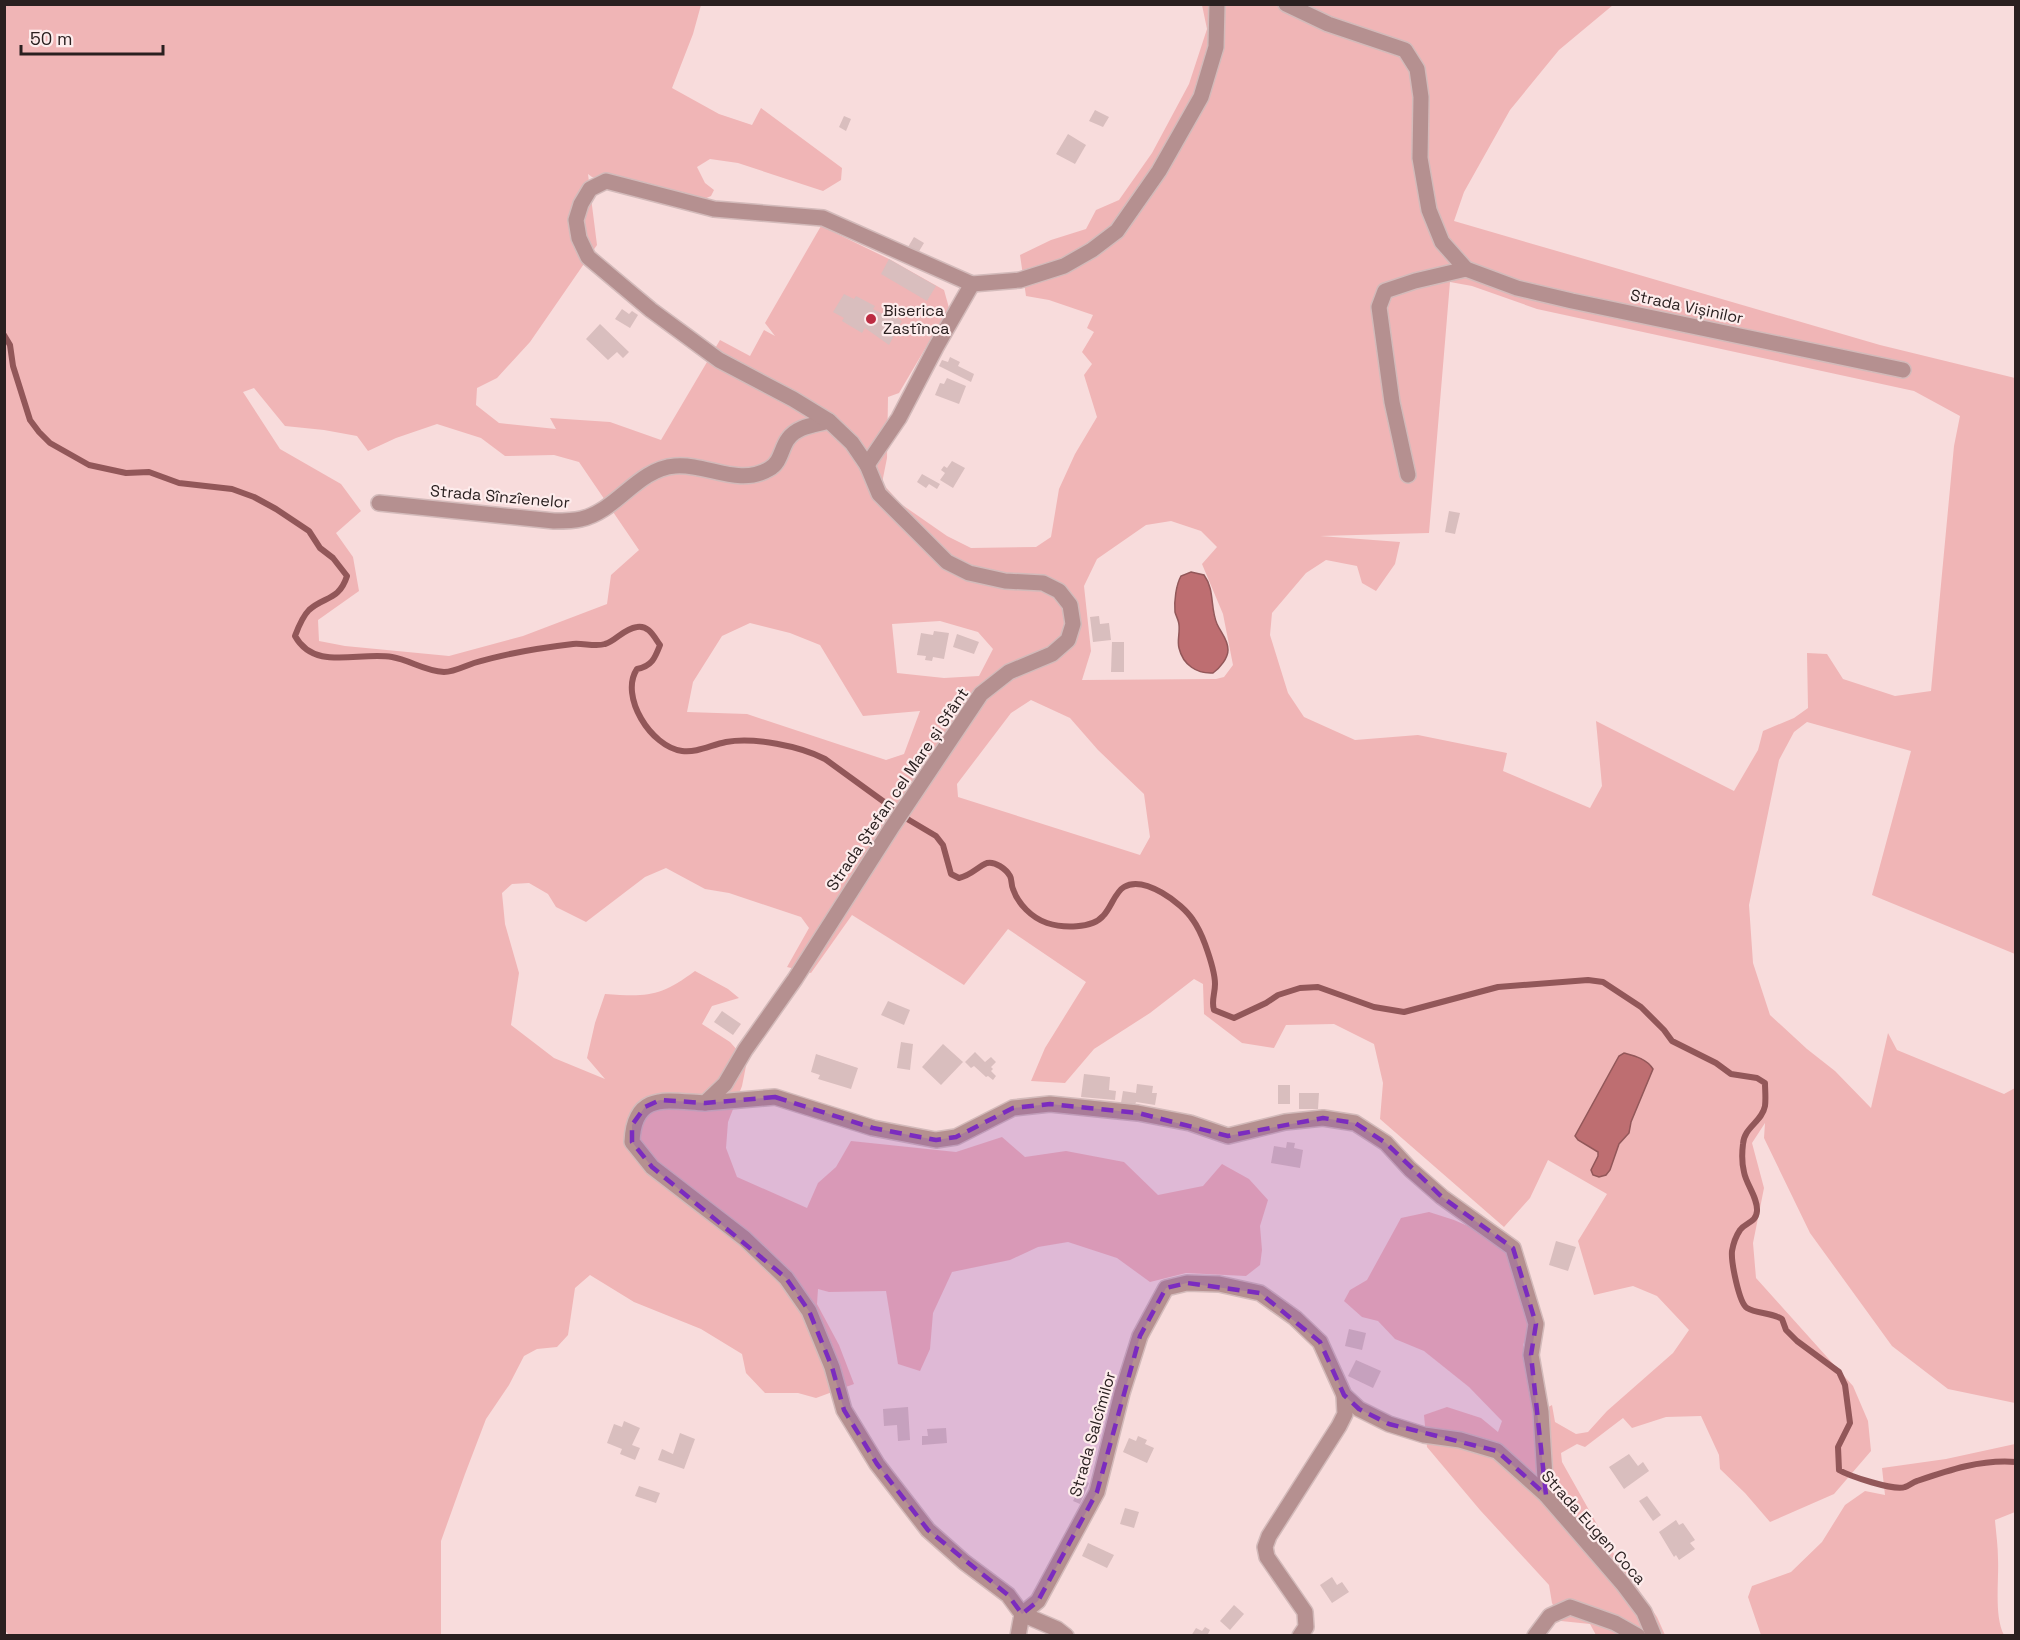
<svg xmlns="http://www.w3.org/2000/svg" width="2020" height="1640" font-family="'Space Grotesk',sans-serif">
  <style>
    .green { fill: #f0b5b6; fill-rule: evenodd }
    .water { fill: #be6e71; stroke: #925759; stroke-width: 1.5 }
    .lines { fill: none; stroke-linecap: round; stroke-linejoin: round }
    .stream { stroke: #925759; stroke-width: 6 }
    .building { fill: #d9bebe }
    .minor-casing { stroke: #d3baba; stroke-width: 18 }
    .minor { stroke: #b59090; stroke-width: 15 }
    .marked { fill: #7b2cbf; fill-opacity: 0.2; stroke: #7b2cbf; stroke-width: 4.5; stroke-dasharray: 12 8; stroke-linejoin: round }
    .poi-dot { fill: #bc2b41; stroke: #fdecec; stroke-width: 2 }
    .labels { text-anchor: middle; stroke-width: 4.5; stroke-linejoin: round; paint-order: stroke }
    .street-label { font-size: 16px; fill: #2a2020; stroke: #fdecec }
    .poi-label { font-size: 16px; fill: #2a2020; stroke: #fdecec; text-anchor: start }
  </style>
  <rect width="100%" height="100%" fill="#f8dcdc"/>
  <!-- green -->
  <g class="green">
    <path d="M 4,5 L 701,5 L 693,34 L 672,88 L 719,114 L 752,125 L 761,108 L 842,168 L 841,180 L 823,191 L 738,163 L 710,159 L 697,167 L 705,183 L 714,190 L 711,196 L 702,200 L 667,190 L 592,177 L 588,174 L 597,245 L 530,342 L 497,378 L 477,388 L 476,405 L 499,423 L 556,429 L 550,418 L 610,422 L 661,440 L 720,340 L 750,356 L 764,330 L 775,336 L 765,323 L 821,226 L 889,259 L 944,290 L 949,308 L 899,393 L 888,397 L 887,458 L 882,483 L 901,504 L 947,536 L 971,548 L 1036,547 L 1051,537 L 1059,489 L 1075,454 L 1097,417 L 1084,375 L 1092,364 L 1082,352 L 1094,332 L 1087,328 L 1093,315 L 1049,300 L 1026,296 L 1020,255 L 1051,240 L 1086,229 L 1096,210 L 1119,200 L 1152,153 L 1189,84 L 1207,29 L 1202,5 L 1613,5 L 1559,50 L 1510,110 L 1464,192 L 1454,221 L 1880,345 L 2015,378 L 2015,954 L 1872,895 L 1911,751 L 1807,722 L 1794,732 L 1779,760 L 1749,905 L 1753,963 L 1770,1015 L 1807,1049 L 1835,1071 L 1871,1108 L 1888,1033 L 1897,1050 L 2004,1094 L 2015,1088 L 2015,1403 L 1948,1389 L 1892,1346 L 1810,1233 L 1764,1138 L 1765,1123 L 1752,1143 L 1764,1188 L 1753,1243 L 1756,1278 L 1853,1386 L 1868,1421 L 1871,1451 L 1834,1494 L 1770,1522 L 1745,1493 L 1720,1469 L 1719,1455 L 1701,1416 L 1666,1417 L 1632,1428 L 1623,1418 L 1585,1447 L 1577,1444 L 1561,1453 L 1562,1462 L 1612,1551 L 1657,1617 L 1665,1635 L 1596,1635 L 1590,1624 L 1561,1621 L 1552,1603 L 1549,1585 L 1480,1510 L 1427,1447 L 1424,1415 L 1447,1407 L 1481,1418 L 1498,1432 L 1502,1421 L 1469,1387 L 1424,1351 L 1395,1339 L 1378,1321 L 1362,1317 L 1344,1301 L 1350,1290 L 1367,1280 L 1401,1218 L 1429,1212 L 1454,1220 L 1484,1233 L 1508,1253 L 1531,1324 L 1523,1345 L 1536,1414 L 1552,1405 L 1555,1422 L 1576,1434 L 1588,1432 L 1607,1411 L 1673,1353 L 1689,1330 L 1657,1296 L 1633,1286 L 1594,1295 L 1578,1241 L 1607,1194 L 1548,1160 L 1530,1198 L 1504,1227 L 1380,1119 L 1383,1083 L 1374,1044 L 1334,1024 L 1286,1025 L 1274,1048 L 1242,1043 L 1204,1014 L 1203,984 L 1194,979 L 1150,1013 L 1094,1049 L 1065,1083 L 1031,1081 L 1045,1048 L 1086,982 L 1008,929 L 964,985 L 852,915 L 811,973 L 787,967 L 809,928 L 801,917 L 729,893 L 705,889 L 666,868 L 645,877 L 586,922 L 556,907 L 548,894 L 529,883 L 512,884 L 502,893 L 505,924 L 519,973 L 511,1025 L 554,1058 L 605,1079 L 587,1058 L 595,1023 L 605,994 C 647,997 660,997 695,971 L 728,989 L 739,998 L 712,1006 L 702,1024 L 730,1042 L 747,1061 L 742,1086 L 728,1122 L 726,1148 L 737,1177 L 807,1208 L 818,1183 L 836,1167 L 851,1141 L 956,1152 L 1002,1137 L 1025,1157 L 1066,1151 L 1124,1162 L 1158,1195 L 1203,1186 L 1222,1164 L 1249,1179 L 1268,1200 L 1260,1226 L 1262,1250 L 1260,1265 L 1246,1276 L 1186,1273 L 1150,1282 L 1117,1258 L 1068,1242 L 1038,1247 L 1010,1260 L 952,1272 L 933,1313 L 930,1349 L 920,1371 L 898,1364 L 886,1291 L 829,1292 L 818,1289 L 817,1304 L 839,1345 L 854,1384 L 816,1398 L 798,1393 L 765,1393 L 746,1373 L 742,1354 L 701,1329 L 634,1302 L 590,1275 L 575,1288 L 568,1335 L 557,1347 L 537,1349 L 524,1356 L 509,1385 L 486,1419 L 465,1474 L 441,1541 L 441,1635 L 9,1635 L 4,1629 ZM 1450,282 L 1472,286 L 1537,309 L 1914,391 L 1960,416 L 1954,446 L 1931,691 L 1895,696 L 1843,679 L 1827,654 L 1807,653 L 1808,708 L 1794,718 L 1763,731 L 1758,750 L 1734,791 L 1596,721 L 1602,786 L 1590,808 L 1503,771 L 1507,753 L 1418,735 L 1355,740 L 1304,717 L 1288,693 L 1270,635 L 1272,613 L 1306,573 L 1326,560 L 1357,566 L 1362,583 L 1376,591 L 1395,564 L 1400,542 L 1320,536 L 1429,533 ZM 254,388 L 285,426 L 324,430 L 357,436 L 368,451 L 396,438 L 437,424 L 481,438 L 505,456 L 554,455 L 579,462 L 639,550 L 611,575 L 607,604 L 523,636 L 449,656 L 345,646 L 319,641 L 318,620 L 359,591 L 353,557 L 336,533 L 361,511 L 341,484 L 280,449 L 243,392 ZM 1171,521 L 1201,531 L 1217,547 L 1202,564 L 1223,614 L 1233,665 L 1224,677 L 1216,679 L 1082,680 L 1091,651 L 1084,586 L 1097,559 L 1146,525 ZM 940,621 L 978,632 L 993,649 L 979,676 L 944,678 L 897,673 L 892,624 ZM 750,623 L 790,633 L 820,645 L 863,716 L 920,711 L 904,754 L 886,760 L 747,714 L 687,712 L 693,682 L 722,636 ZM 1031,700 L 1070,718 L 1098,750 L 1144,794 L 1150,837 L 1140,855 L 958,797 L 957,784 L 1011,713 Z"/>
    <path d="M 2015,1444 L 2015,1512 L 1995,1520 C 1996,1533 1998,1546 1998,1559 C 1999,1581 1994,1616 2004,1635 L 1761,1635 L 1748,1597 L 1752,1586 L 1791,1572 L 1822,1542 L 1845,1505 L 1865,1491 L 1885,1495 L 1882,1468 L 1946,1459 Z"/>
  </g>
  <!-- water -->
  <g class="water">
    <path d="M 1191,572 L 1204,575 C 1215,590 1210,608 1217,624 C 1221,633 1228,639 1228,650 C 1228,658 1220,668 1213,673 C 1197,674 1183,665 1179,648 C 1177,641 1180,633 1179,625 C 1179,621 1176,616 1175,612 C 1174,601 1176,585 1181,576 Z"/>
    <path d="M 1624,1053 C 1635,1056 1647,1059 1653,1069 L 1631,1122 L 1629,1133 L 1619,1144 L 1610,1170 L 1606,1175 L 1599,1177 L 1593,1175 L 1591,1170 L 1598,1156 L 1598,1152 L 1578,1140 L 1575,1136 L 1619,1056 Z"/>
  </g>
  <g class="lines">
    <!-- stream -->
    <path class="stream" d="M 4,335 L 10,345 L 13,366 L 30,420 L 39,432 L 50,443 L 89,465 L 126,473 L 149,472 L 179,483 L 232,489 L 254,497 L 276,509 L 309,531 L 320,548 L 333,558 L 347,576 C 339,601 324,596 309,610 C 302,617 298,628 295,636 C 315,672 359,651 392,657 C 410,660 424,671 444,672 C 454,672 465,666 474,663 C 507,653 539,648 573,644 C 583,643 596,647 605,644 C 616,641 623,629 637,627 C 649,625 654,637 660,645 C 655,658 652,666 637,669 C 619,696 651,747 682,751 C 697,753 711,745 726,742 C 754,737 800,746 825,759 L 909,820 L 936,836 L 943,845 L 951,874 L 959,878 C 972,875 977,867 987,863 C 995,861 1006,869 1010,876 C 1012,879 1011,885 1013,889 C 1018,904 1032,918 1047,923 C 1062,928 1092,929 1103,916 C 1111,908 1115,892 1124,887 C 1144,875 1182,903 1193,920 C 1198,927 1202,936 1205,944 C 1209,955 1215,972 1215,984 C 1215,994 1211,1001 1214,1010 L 1234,1018 L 1266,1003 L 1278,995 L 1300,988 L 1318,987 L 1374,1007 L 1404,1012 L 1498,987 L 1588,980 L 1603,982 L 1641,1007 L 1664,1030 L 1672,1041 L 1716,1063 L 1731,1074 L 1757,1078 L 1765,1083 C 1765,1090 1766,1098 1765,1106 C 1762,1122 1744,1127 1743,1144 C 1742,1152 1742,1164 1744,1172 C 1746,1184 1758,1198 1757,1211 C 1756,1223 1746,1222 1740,1230 C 1736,1236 1733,1245 1732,1251 C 1731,1262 1739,1303 1747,1308 C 1757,1314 1770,1312 1782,1319 L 1786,1330 L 1797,1341 L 1839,1372 L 1845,1385 L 1850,1423 L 1838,1447 L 1839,1470 C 1849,1476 1894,1491 1905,1487 C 1909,1486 1913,1482 1917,1481 C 1949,1470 1982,1459 2016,1462"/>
  </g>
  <!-- building -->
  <g class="building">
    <path d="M 1095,110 L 1109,117 L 1103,127 L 1089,121 Z"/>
    <path d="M 844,116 L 851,119 L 846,131 L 839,127 Z"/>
    <path d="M 1068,134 L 1086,145 L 1075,164 L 1056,154 Z"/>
    <path d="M 914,237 L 924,243 L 918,253 L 908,247 Z"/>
    <path d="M 889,259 L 936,286 L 927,301 L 881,274 Z"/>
    <path d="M 844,294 L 854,299 L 856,296 L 875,306 L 873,309 L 888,317 L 889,314 L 902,321 L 889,345 L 865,328 L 862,333 L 842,321 L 844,318 L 833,312 Z"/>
    <path d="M 622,309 L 629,314 L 632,311 L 638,315 L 630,328 L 615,319 Z"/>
    <path d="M 600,324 L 629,352 L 623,358 L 617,352 L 608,360 L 586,339 Z"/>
    <path d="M 950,357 L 960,362 L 958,366 L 974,374 L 971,382 L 939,366 L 942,360 L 948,362 Z"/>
    <path d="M 947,378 L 966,386 L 959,404 L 935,395 L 940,383 L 944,384 Z"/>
    <path d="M 952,461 L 965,468 L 953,488 L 940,480 L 945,473 L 941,470 L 944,466 L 947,468 Z"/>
    <path d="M 922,474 L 940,484 L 937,489 L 929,484 L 926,488 L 917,482 Z"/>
    <path d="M 1449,511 L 1460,513 L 1455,534 L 1445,532 Z"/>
    <path d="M 1099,616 L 1100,624 L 1109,623 L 1111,640 L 1093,642 L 1090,617 Z"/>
    <path d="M 934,631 L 949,633 L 944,659 L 933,657 L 932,661 L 925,660 L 926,656 L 917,655 L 921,633 L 933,635 Z"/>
    <path d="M 957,634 L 979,642 L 974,654 L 953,647 Z"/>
    <path d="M 1112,642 L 1124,642 L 1124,672 L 1111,672 Z"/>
    <path d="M 888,1001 L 910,1010 L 904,1025 L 881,1015 Z"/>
    <path d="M 722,1011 L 741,1024 L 733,1035 L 714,1022 Z"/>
    <path d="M 901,1042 L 913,1044 L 910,1070 L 897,1068 Z"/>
    <path d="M 943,1044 L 963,1062 L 941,1085 L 922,1067 Z"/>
    <path d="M 975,1052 L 985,1062 L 991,1057 L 996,1062 L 991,1067 L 993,1069 L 991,1071 L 996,1076 L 993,1080 L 988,1076 L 986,1077 L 974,1066 L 971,1068 L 965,1062 Z"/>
    <path d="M 816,1054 L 858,1068 L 851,1089 L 818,1079 L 820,1075 L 811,1072 Z"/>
    <path d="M 1084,1074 L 1110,1077 L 1109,1090 L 1116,1091 L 1115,1100 L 1081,1097 Z"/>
    <path d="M 1137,1084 L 1153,1086 L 1152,1093 L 1157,1093 L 1155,1105 L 1136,1102 L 1135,1105 L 1121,1103 L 1123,1091 L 1136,1093 Z"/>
    <rect x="1278" y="1085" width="12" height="19"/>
    <path d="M 1299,1093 L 1319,1093 L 1318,1109 L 1299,1109 Z"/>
    <path d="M 1287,1142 L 1295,1143 L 1294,1148 L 1303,1150 L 1300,1168 L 1271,1163 L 1274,1146 L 1286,1148 Z"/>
    <path d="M 1556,1241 L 1576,1247 L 1568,1271 L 1549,1265 Z"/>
    <path d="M 1349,1329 L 1366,1333 L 1362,1350 L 1345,1346 Z"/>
    <path d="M 1356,1360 L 1381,1371 L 1373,1388 L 1348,1376 Z"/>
    <path d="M 908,1407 L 910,1440 L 898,1441 L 897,1425 L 884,1426 L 883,1409 Z"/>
    <path d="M 624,1421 L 640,1428 L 632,1445 L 640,1448 L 635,1460 L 620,1454 L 622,1449 L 607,1443 L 614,1424 L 622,1427 Z"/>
    <path d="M 946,1428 L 947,1443 L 922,1445 L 922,1436 L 928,1436 L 927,1429 Z"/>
    <path d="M 680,1433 L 695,1439 L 684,1469 L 658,1460 L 662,1449 L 673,1454 Z"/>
    <path d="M 1138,1436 L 1147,1440 L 1145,1444 L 1154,1448 L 1147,1463 L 1123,1452 L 1129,1438 L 1136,1441 Z"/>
    <path d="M 1629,1454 L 1638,1466 L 1643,1462 L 1649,1471 L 1624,1489 L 1609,1467 Z"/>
    <path d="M 1081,1480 L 1089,1483 L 1080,1504 L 1073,1501 L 1075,1497 L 1069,1494 L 1072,1487 L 1077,1489 Z"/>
    <path d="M 639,1486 L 660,1493 L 656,1503 L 635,1496 Z"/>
    <path d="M 1647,1496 L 1661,1515 L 1653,1521 L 1639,1501 Z"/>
    <path d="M 1125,1508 L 1139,1512 L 1134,1528 L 1120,1524 Z"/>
    <path d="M 1676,1520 L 1679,1525 L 1683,1523 L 1695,1540 L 1690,1543 L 1695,1549 L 1679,1560 L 1676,1555 L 1674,1557 L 1659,1532 Z"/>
    <path d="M 1088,1543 L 1114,1555 L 1107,1568 L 1082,1556 Z"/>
    <path d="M 1332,1577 L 1337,1585 L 1342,1582 L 1349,1592 L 1332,1603 L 1320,1585 Z"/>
    <path d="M 1234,1605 L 1244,1614 L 1230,1630 L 1220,1621 Z"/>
    <path d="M 1205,1627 L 1210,1630 L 1207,1636 L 1191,1636 L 1196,1628 L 1202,1631 Z"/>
  </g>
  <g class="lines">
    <!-- minor casing -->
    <g class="minor-casing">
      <g id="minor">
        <path d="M 1286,4 L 1328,24 L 1405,50 L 1417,69 L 1421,97 L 1420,158 L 1429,210 L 1442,242 L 1466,269 L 1517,288 L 1572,301 L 1903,370"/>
        <path d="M 867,465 L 899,418 L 936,347 L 972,284"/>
        <path d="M 1408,475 L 1392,402 L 1379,307 L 1385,291 L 1415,281 L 1466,269"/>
        <path d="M 379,503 L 554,521 C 563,521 573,521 581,519 C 617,511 637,469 675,466 C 706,463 739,487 769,469 C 781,463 781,448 788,439 C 797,426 815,425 829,421"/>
        <path d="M 705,1103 L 775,1097 L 873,1128 L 936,1140 L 956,1137 L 1013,1108 L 1050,1104 L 1138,1113 L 1190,1123 L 1228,1136 L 1285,1122 L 1323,1118 L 1355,1123 L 1386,1143 L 1410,1169 L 1442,1197 L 1513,1248 L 1536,1324 L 1531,1355 L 1541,1412 L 1546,1495"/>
        <path d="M 1022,1614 L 1038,1601 L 1097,1492 L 1122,1393 L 1140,1336 L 1166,1288 L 1187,1283 L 1219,1284 L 1260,1293 L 1295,1318 L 1320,1342 L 1344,1395 L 1359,1409 L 1389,1424 L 1424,1435 L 1460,1440 L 1497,1451 L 1546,1495 L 1623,1584 L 1644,1612 L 1654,1636"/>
        <path d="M 1022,1614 L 1057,1629 L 1066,1636"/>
        <path d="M 1018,1636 L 1022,1614 L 1008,1595 L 964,1562 L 928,1530 L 877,1464 L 844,1410 L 832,1367 L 809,1311 L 786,1278 L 744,1238 L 652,1167 L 632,1142 C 634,1091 667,1101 705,1103 L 725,1084 L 745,1050 L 795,979 L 892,827 L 981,694 L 1009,672 L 1052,654 L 1068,640 L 1073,624 L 1070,605 L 1059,591 L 1043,583 L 1005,581 L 969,573 L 947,562 L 879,494 L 867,465 L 852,443 L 829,421 L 793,399 L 719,360 L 651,310 L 588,257 L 579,238 L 576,220 L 581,204 L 590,189 L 606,181 L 714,209 L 823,218 L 972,284 L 1020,280 L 1064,266 L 1092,250 L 1117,231 L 1159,171 L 1201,97 L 1216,47 L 1217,4"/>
        <path d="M 1300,1636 L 1306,1627 L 1305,1612 L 1267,1557 L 1265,1547 L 1269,1536 L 1339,1426 L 1345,1414 L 1344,1395"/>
        <path d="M 1535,1636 L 1550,1616 L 1570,1607 L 1615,1623 L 1638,1636"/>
      </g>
    </g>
    <!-- minor -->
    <use href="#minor" class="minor"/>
  </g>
  <!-- marked area -->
  <path class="marked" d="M 775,1097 L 873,1128 L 936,1140 L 956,1137 L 1013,1108 L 1050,1104 L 1138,1113 L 1228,1136 L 1323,1118 L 1355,1123 L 1386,1143 L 1442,1197 L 1513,1248 L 1536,1324 L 1531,1355 L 1546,1495 L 1497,1451 L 1389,1424 L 1359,1409 L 1344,1395 L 1320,1342 L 1260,1293 L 1187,1283 L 1166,1288 L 1140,1336 L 1097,1492 L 1038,1601 L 1022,1614 L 1008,1595 L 928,1530 L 877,1464 L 844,1410 L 832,1367 L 809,1311 L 786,1278 L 652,1167 L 632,1142 L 632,1125 L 645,1107 L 660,1100 L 705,1103 Z"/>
  <!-- markers -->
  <circle class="poi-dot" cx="871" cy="319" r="6"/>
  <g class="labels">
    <!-- street labels -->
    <g class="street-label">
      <text transform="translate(1687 306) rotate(12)" y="6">Strada Vișinilor</text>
      <text transform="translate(500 496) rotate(5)" y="6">Strada Sînzîenelor</text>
      <text transform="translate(897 789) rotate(-56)" y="6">Strada Ștefan cel Mare și Sfânt</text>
      <text transform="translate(1092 1434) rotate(-74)" y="6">Strada Salcîmilor</text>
      <text transform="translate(1594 1527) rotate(48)" y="6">Strada Eugen Coca</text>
    </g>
    <!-- poi labels -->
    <g class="poi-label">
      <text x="883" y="316">Biserica<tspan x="883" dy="18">Zastînca</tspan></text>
    </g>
  </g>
  <!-- border -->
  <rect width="2020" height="1640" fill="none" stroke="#2a2020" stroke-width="12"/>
  <!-- scale -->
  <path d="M21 45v9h142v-9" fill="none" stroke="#2a2020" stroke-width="3"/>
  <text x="30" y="45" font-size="18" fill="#2a2020" stroke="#fdecec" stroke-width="4.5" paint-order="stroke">50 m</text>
</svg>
